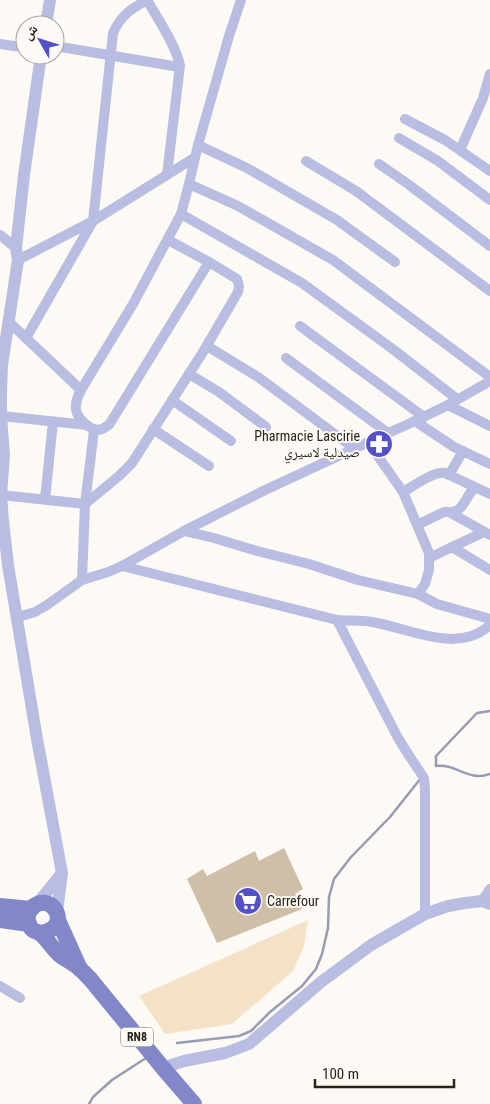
<svg xmlns="http://www.w3.org/2000/svg" width="490" height="1104" font-family="'Roboto Condensed','Noto Naskh Arabic',sans-serif">
  <style>
    .green { fill: #f5e1c5 }
    .lines { fill: none; stroke-linecap: round; stroke-linejoin: round }
    .stream { stroke: #999bb4; stroke-width: 2.5 }
    .building { fill: #cfbfa7 }
    .minor { stroke: #b8bde1; stroke-width: 10 }
    .tertiary { stroke: #b8bde1; stroke-width: 12 }
    .primary { stroke: #8187c8; stroke-width: 16 }
    .labels { text-anchor: middle; stroke-width: 4; stroke-linejoin: round; paint-order: stroke }
    .shield { fill: #fdfaf5; stroke: #69645c; stroke-width: 1 }
    .shield-label { font-size: 12px; font-weight: bold; fill: #2a231b }
    .poi-label { font-size: 14px; fill: #2a231b; stroke: #fdfaf5; text-anchor: end }
  </style>
  <rect width="100%" height="100%" fill="#fdfaf5"/>
  <!-- green -->
  <path class="green" d="M 308,920 L 304,946 L 293,971 L 232,1024 L 165,1034 L 139,996 Z"/>
  <g class="lines">
    <!-- stream -->
    <g class="stream">
      <path d="M 490,711 L 477,713 L 436,756 L 436,766 C 456,763 468,782 490,774"/>
      <path d="M 177,1043 L 239,1036 L 251,1031 L 270,1012 L 302,986 L 316,969 L 322,954 L 328,928 L 329,897 L 334,879 L 351,857 L 390,817 L 421,778"/>
      <path d="M 89,1104 L 93,1097 L 112,1080 L 146,1058"/>
    </g>
  </g>
  <!-- building -->
  <path class="building" d="M 284,848 L 303,889 L 295,894 L 302,909 L 217,943 L 187,879 L 203,869 L 207,876 L 255,851 L 259,861 Z"/>
  <g class="lines">
    <!-- minor -->
    <g class="minor">
      <path d="M 147,0 C 159,21 174,42 180,65 L 167,175"/>
      <path d="M 0,44 L 21,47"/>
      <path d="M 55,46 L 179,67"/>
      <path d="M 405,119 L 445,140 L 490,171"/>
      <path d="M 399,138 L 438,161 L 490,200"/>
      <path d="M 198,145 L 247,168 L 337,220 L 395,262"/>
      <path d="M 460,150 L 483,98 L 490,74"/>
      <path d="M 306,161 L 356,191 L 490,291"/>
      <path d="M 379,164 L 408,184 L 490,246"/>
      <path d="M 189,184 L 238,206 L 333,260 L 490,377"/>
      <path d="M 181,214 L 302,283 L 394,350 L 457,399"/>
      <path d="M 0,235 L 16,248"/>
      <path d="M 168,240 L 209,262 L 109,425 C 108,425 103,429 102,429 C 92,433 77,419 76,409 C 75,402 78,396 81,390 L 133,304 L 181,214 L 189,184 L 198,145 L 229,36 L 241,0"/>
      <path d="M 18,260 L 93,221 L 194,158"/>
      <path d="M 9,322 L 81,390"/>
      <path d="M 300,326 L 424,417"/>
      <path d="M 26,338 L 93,221 L 113,33 C 121,15 131,9 147,0"/>
      <path d="M 207,346 L 258,377 L 355,449"/>
      <path d="M 286,358 L 388,433"/>
      <path d="M 189,374 L 219,392 L 266,427"/>
      <path d="M 172,400 L 231,441"/>
      <path d="M 448,405 L 490,426"/>
      <path d="M 1,416 L 87,425"/>
      <path d="M 415,421 L 454,447 L 490,464"/>
      <path d="M 153,429 L 209,466"/>
      <path d="M 449,475 L 463,451"/>
      <path d="M 403,492 C 414,486 433,471 445,473 L 490,494"/>
      <path d="M 1,495 L 85,504 L 94,430"/>
      <path d="M 45,499 L 53,422"/>
      <path d="M 449,512 L 490,535"/>
      <path d="M 417,525 L 444,512 L 452,512 L 458,510 L 462,506 L 474,487"/>
      <path d="M 184,531 L 214,538 L 257,551 L 309,564 L 358,580 L 418,594 L 425,584 L 429,570 L 429,553 L 403,492 L 368,442"/>
      <path d="M 452,547 L 490,570"/>
      <path d="M 429,558 L 484,532"/>
      <path d="M 122,566 L 337,620 C 349,621 361,620 372,622 C 409,628 458,655 490,625"/>
      <path d="M 82,580 L 85,504 L 119,476 L 132,463 L 203,352 L 238,292 L 239,286 L 237,279 L 209,262"/>
      <path d="M 418,594 L 437,604 L 490,619"/>
      <path d="M 18,617 L 35,612 L 47,605 L 82,580 L 108,572 L 122,566 L 184,531 L 263,491 L 375,439 L 415,421 L 448,405 L 490,381"/>
      <path d="M 337,620 L 398,738 L 410,757 L 424,778 L 425,789 L 425,914"/>
      <path d="M 482,901 L 490,889"/>
      <path d="M 0,986 L 20,998"/>
    </g>
    <!-- tertiary -->
    <g class="tertiary">
      <path d="M 46,25 L 50,0"/>
      <path d="M 41,55 L 24,175 L 16,248 L 18,260 L 2,365 L 1,389 L 1,416 L 4,455 L 1,495 L 3,521 L 8,565 L 37,739 L 62,873 L 57,912"/>
      <path d="M 37,904 L 62,873"/>
      <path d="M 163,1068 L 184,1061 L 225,1053 L 249,1044 L 321,982 L 371,945 L 425,914 L 448,906 L 465,903 L 482,901 L 490,904"/>
    </g>
    <!-- primary -->
    <g class="primary">
      <path d="M 0,906 L 31,909"/>
      <path d="M 0,920 L 29,924"/>
      <path d="M 58,920 L 80,969"/>
      <path d="M 41,933 C 73,928 53,892 34,906 C 31,909 28,912 28,916 C 27,920 29,927 33,930 C 36,932 40,932 43,936 C 49,942 54,950 61,956 C 67,960 75,964 80,969 C 84,972 88,977 91,980 L 163,1068 L 194,1104"/>
    </g>
  </g>
  <!-- icons -->
  <defs>
    <g id="pharmacy-disc" transform="scale(1.4375)"><circle r="9.5" fill="#5450c7" stroke="#fdfaf5"/><path d="M-2-6h4v4h4v4h-4v4h-4v-4h-4v-4h4Z" fill="#fff"/></g>
    <g id="supermarket-disc" transform="scale(1.4375)"><circle r="9.5" fill="#5450c7" stroke="#fdfaf5"/><path d="M-6-5.5h2.5l.6 2H6L4.5 2H-2.5L-4.4-4H-6ZM-1.5 3.2a1.3 1.3 0 1 0 .1 0ZM3 3.2a1.3 1.3 0 1 0 .1 0Z" fill="#fff"/></g>
  </defs>
  <g fill-rule="evenodd">
    <use href="#pharmacy-disc" x="379" y="444"/>
    <use href="#supermarket-disc" x="248" y="901"/>
  </g>
  <g class="labels">
    <!-- shield labels -->
    <rect class="shield" x="121" y="1027.5" width="32" height="19" rx="4"/>
    <g class="shield-label">
      <text x="137" y="1041">RN8</text>
    </g>
    <!-- poi labels -->
    <g class="poi-label">
      <text x="360" y="441">Pharmacie Lascirie<tspan x="360" dy="16">صيدلية لاسيري</tspan></text>
      <text x="267" y="906" text-anchor="start">Carrefour</text>
    </g>
  </g>
  <!-- north arrow -->
  <g transform="translate(40 40) rotate(309)"><circle r="24" fill="#fdfaf5" stroke="#a9a49e"/>
  <path d="M0-4L9 19L0 12L-9 19Z" fill="#5450c7"/>
  <text y="-8" font-size="14" font-weight="bold" text-anchor="middle" fill="#2a231b">ش</text>
  </g>
  <!-- scale -->
  <path d="M315 1079v8h139v-8" fill="none" stroke="#2a231b" stroke-width="2.5"/>
  <text x="322" y="1079" font-size="15" fill="#2a231b" stroke="#fdfaf5" stroke-width="4" paint-order="stroke">100 m</text>
</svg>
